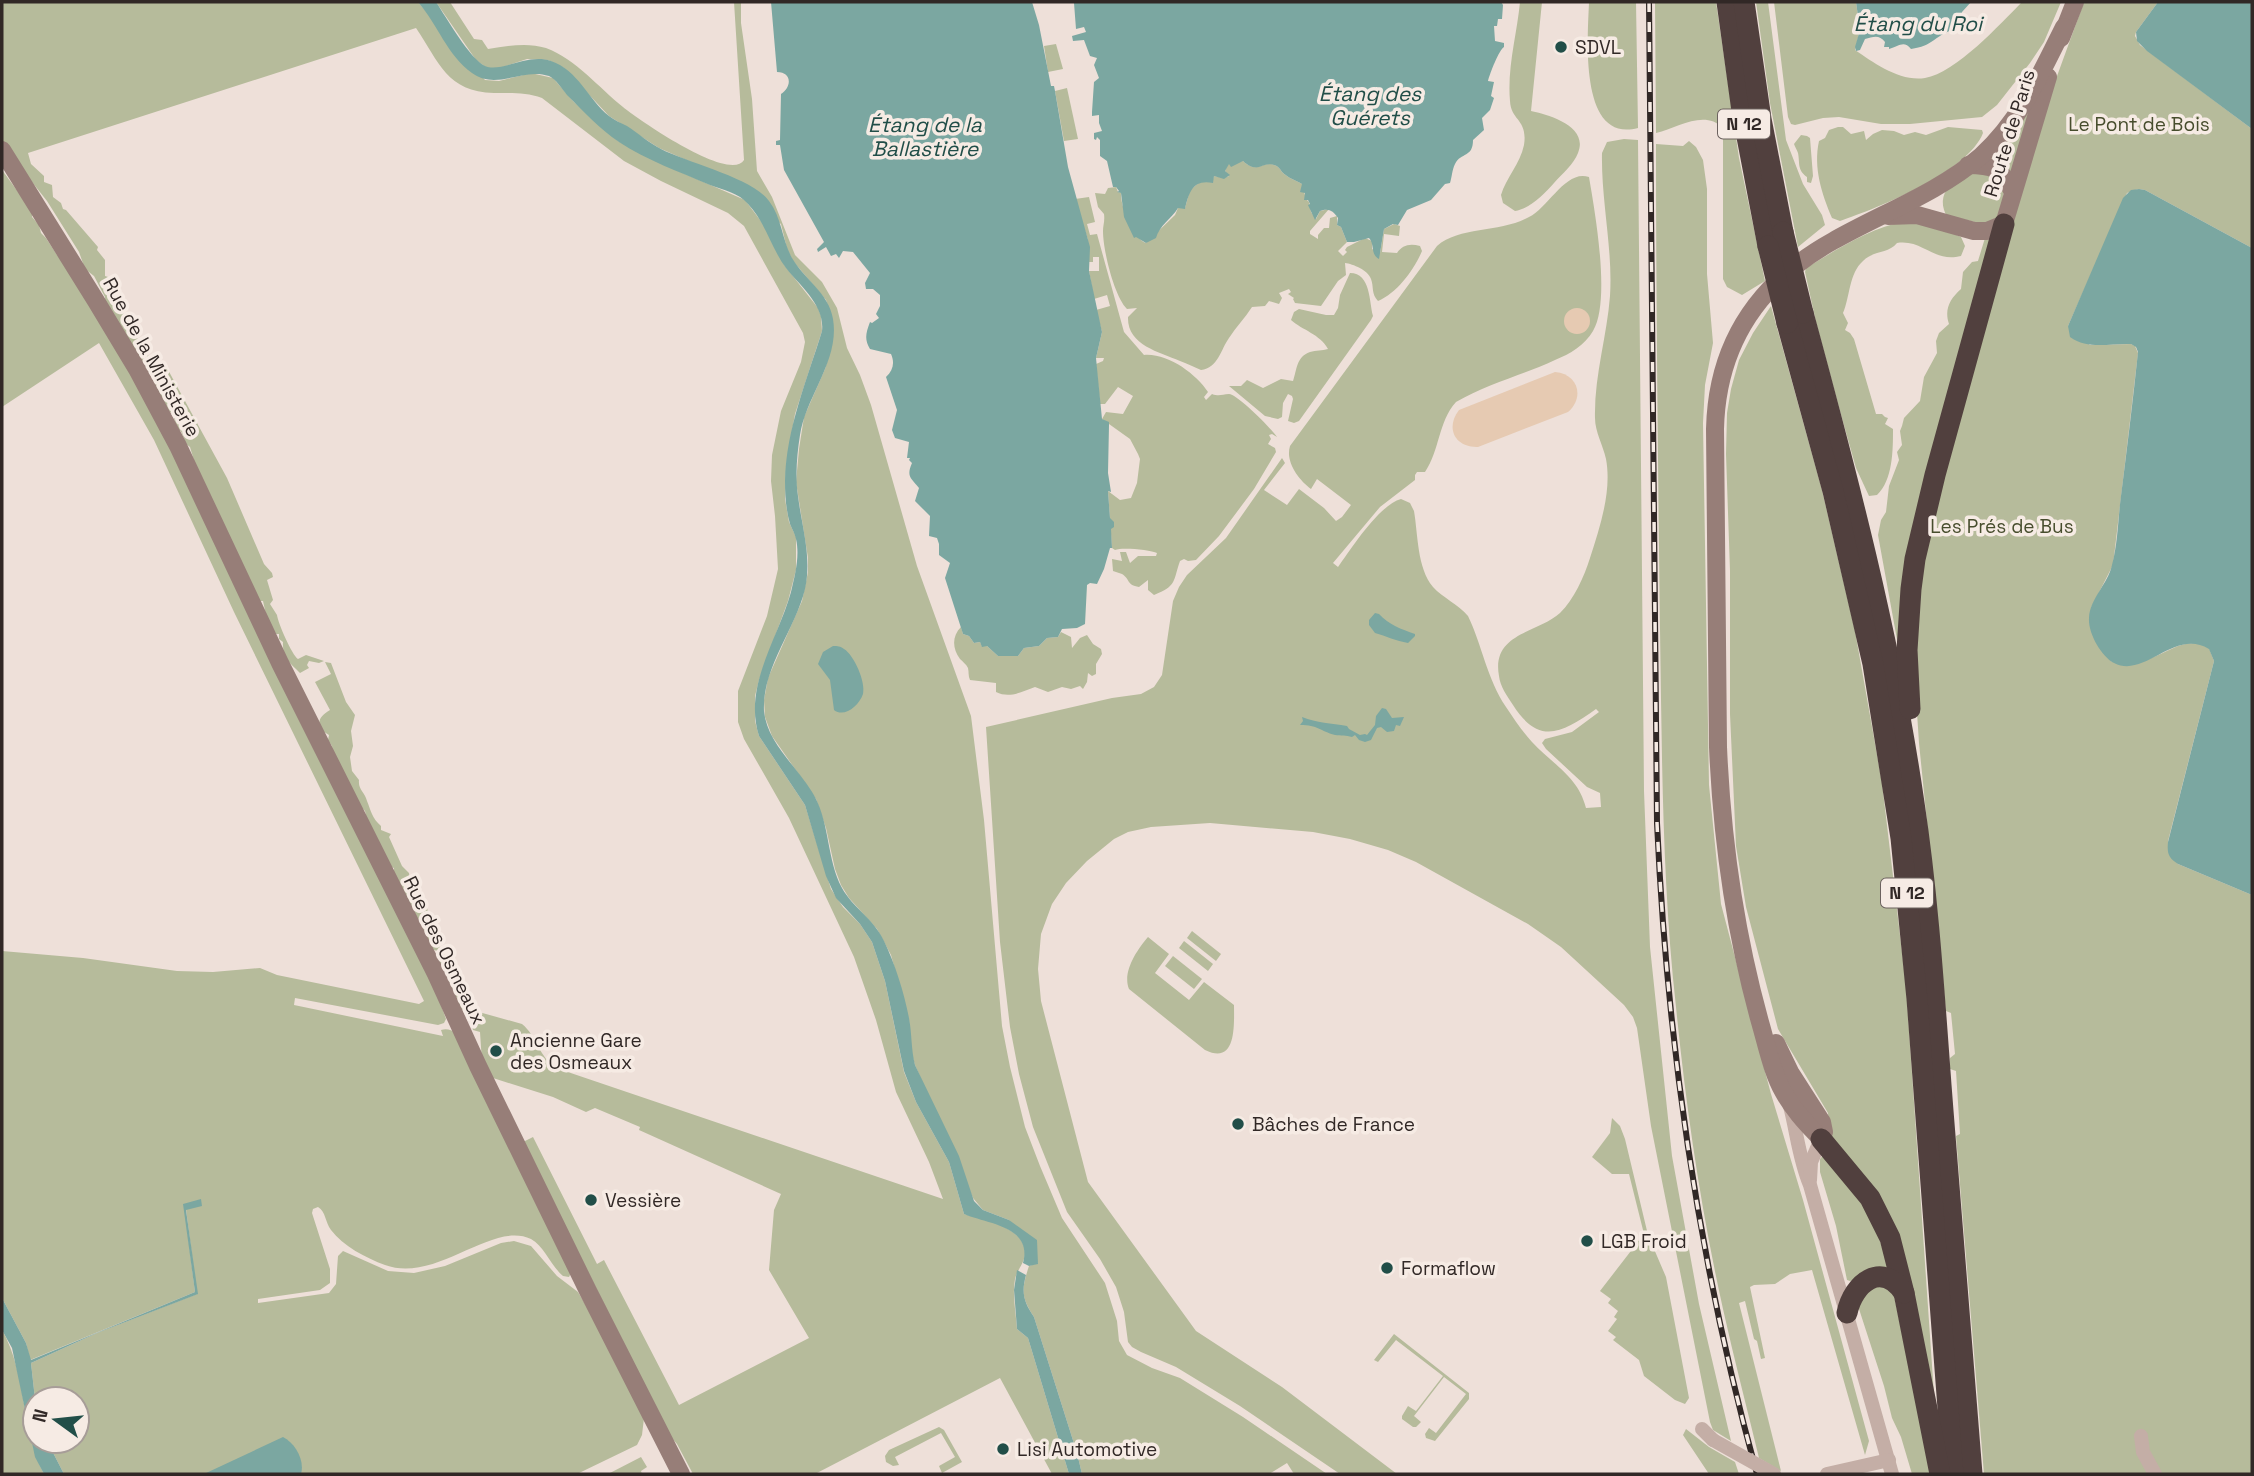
<svg xmlns="http://www.w3.org/2000/svg" width="2254" height="1476" font-family="'Space Grotesk',sans-serif">
  <style>
    .green { fill: #b6bb9b }
    .sand { fill: #e6cab2 }
    .water { fill: #7ba7a1 }
    .lines { fill: none; stroke-linecap: round; stroke-linejoin: round }
    .street { stroke: #c4aea6; stroke-width: 14 }
    .secondary { stroke: #977e78; stroke-width: 18 }
    .highway { stroke: #51403e; stroke-width: 21 }
    .rail-casing { stroke: #312826; stroke-width: 6 }
    .rail { stroke: #f6ebe4; stroke-width: 3.5; stroke-dasharray: 10; stroke-linecap: butt }
    .street-bridge { stroke: #c4aea6; stroke-width: 14 }
    .highway-bridge { stroke: #51403e; stroke-width: 21 }
    .poi-dot { fill: #214e48; stroke: #f6ebe4; stroke-width: 2.5 }
    .labels { text-anchor: middle; stroke-width: 7; stroke-linejoin: round; paint-order: stroke }
    .shield { fill: #f6ebe4; stroke: #6c625f; stroke-width: 2 }
    .shield-label { font-size: 18px; font-weight: bold; fill: #312826 }
    .poi-label { font-size: 19px; fill: #312826; stroke: #f6ebe4; text-anchor: start }
    .park-label { font-size: 19px; fill: #474d2d; stroke: #f6ebe4 }
    .street-label { font-size: 19px; fill: #312826; stroke: #f6ebe4 }
    .water-label { font-size: 21px; font-style: italic; fill: #214e48; stroke: #f6ebe4 }
  </style>
  <rect width="100%" height="100%" fill="#eee0d9"/>
  <!-- green -->
  <g class="green">
    <path d="M 2,2 L 418,2 L 485,80 L 499,81 L 531,73 L 553,78 L 574,102 L 618,141 L 660,163 L 745,200 L 766,228 L 785,266 L 818,308 L 821,316 L 822,331 L 795,414 L 786,466 L 785,499 L 789,522 L 796,537 L 796,570 L 788,601 L 759,680 L 755,696 L 755,721 L 759,736 L 805,805 L 831,889 L 843,907 L 860,924 L 872,942 L 885,981 L 904,1072 L 916,1102 L 949,1162 L 964,1214 C 984,1220 1026,1227 1025,1254 C 1024,1264 1017,1270 1015,1279 C 1012,1295 1016,1313 1017,1329 L 1028,1338 L 1069,1474 L 1052,1474 L 1000,1378 L 815,1474 L 693,1474 L 677,1444 L 670,1436 L 523,1142 L 533,1137 L 597,1264 L 604,1260 L 679,1405 L 809,1338 L 769,1270 L 774,1210 L 781,1194 L 639,1130 L 640,1127 L 595,1108 L 586,1112 L 553,1097 L 493,1078 L 482,1062 L 480,1032 L 473,1030 L 468,1010 L 463,1011 L 455,1002 L 457,998 C 447,986 435,967 438,951 L 430,949 L 394,875 L 394,868 L 391,867 L 368,824 L 365,811 L 361,807 L 333,754 L 332,746 L 328,740 L 329,735 L 321,730 C 317,719 321,716 330,710 L 315,682 L 331,674 L 325,662 L 331,663 L 346,702 L 355,715 L 351,731 L 353,746 L 350,757 L 352,771 L 359,780 C 358,790 365,792 367,801 C 371,811 372,818 381,826 L 381,830 L 391,834 L 389,837 L 402,866 L 409,873 C 410,895 433,896 427,922 C 437,929 440,937 440,949 C 449,956 451,962 451,972 C 462,980 459,982 464,994 C 465,998 468,1000 470,1004 L 468,1009 L 522,1024 C 537,1036 539,1057 556,1068 L 943,1199 L 929,1162 L 896,1092 L 876,1020 L 854,957 L 789,818 L 744,739 L 738,722 L 738,691 L 767,616 L 778,569 L 775,516 L 771,481 L 772,455 L 781,411 L 801,362 L 805,342 L 803,333 L 744,226 L 728,213 L 661,181 L 624,161 L 542,98 C 526,92 511,93 494,93 C 447,92 439,62 416,28 L 28,153 L 31,164 L 44,176 L 44,182 L 52,185 L 53,197 L 61,203 L 63,209 L 66,210 L 98,247 L 97,250 L 105,260 L 105,276 L 108,277 L 109,284 L 115,285 L 118,292 L 115,297 L 124,309 L 123,316 L 153,363 L 161,364 L 167,368 L 227,478 L 264,564 L 272,573 L 273,577 L 267,580 L 273,600 L 270,604 L 277,615 C 278,623 292,655 298,659 L 306,655 L 324,661 L 319,663 L 309,661 L 307,665 L 309,668 L 300,673 C 290,663 282,658 283,642 L 279,639 L 279,634 L 276,634 L 267,619 L 263,601 L 259,601 L 198,472 L 198,469 L 196,467 L 190,447 L 186,444 L 181,431 L 176,429 L 174,417 L 163,402 L 105,302 L 105,297 L 94,276 L 85,269 L 79,252 L 47,201 L 10,154 L 2,140 Z"/>
    <path d="M 436,2 L 450,2 L 474,39 L 482,40 L 488,49 C 507,46 527,42 546,48 C 576,59 599,88 623,107 C 639,120 730,183 744,160 L 734,2 L 741,2 L 741,23 L 752,99 L 757,171 L 772,197 L 795,255 L 822,282 L 837,308 L 847,348 L 860,375 L 871,405 L 917,566 L 971,716 L 984,820 L 1002,1026 L 1010,1067 L 1025,1127 L 1040,1166 L 1062,1218 L 1105,1283 L 1117,1321 L 1119,1341 L 1127,1355 L 1152,1368 L 1180,1378 L 1243,1417 L 1327,1474 L 1294,1474 L 1287,1463 L 1269,1474 L 1082,1474 L 1077,1453 L 1034,1317 C 1021,1297 1021,1290 1029,1266 L 1038,1263 L 1009,1220 L 983,1210 L 973,1198 L 915,1065 L 911,1052 L 909,1020 L 891,955 L 877,929 L 849,898 L 841,885 L 835,869 L 826,828 L 816,799 L 772,736 L 765,717 L 764,700 L 768,678 L 802,601 L 808,572 L 808,558 L 796,482 L 799,449 L 804,417 L 825,369 L 831,348 L 833,322 L 826,300 L 793,261 L 787,249 L 781,224 L 700,166 L 659,148 L 609,116 L 564,68 L 548,60 L 527,59 L 500,68 L 487,68 L 476,60 Z"/>
    <path d="M 1520,2 L 1542,2 L 1531,111 C 1549,115 1589,126 1578,153 C 1574,164 1562,174 1554,183 C 1544,194 1530,209 1515,211 L 1503,203 L 1501,195 C 1506,178 1520,164 1524,145 C 1528,119 1511,121 1510,101 C 1507,68 1517,34 1520,2 Z"/>
    <path d="M 1589,2 L 1636,2 L 1638,128 C 1578,144 1588,35 1589,2 Z"/>
    <path d="M 1655,2 L 1716,2 L 1739,158 L 1765,281 L 1742,295 L 1727,287 L 1723,279 L 1723,128 C 1704,109 1678,128 1656,133 Z"/>
    <path d="M 1756,2 L 1768,2 L 1786,140 L 1803,184 L 1822,215 L 1825,225 L 1798,247 L 1770,103 Z"/>
    <path d="M 1774,2 L 1856,2 L 1860,30 L 1855,50 C 1874,63 1900,82 1925,78 C 1956,73 2000,24 2022,2 L 2061,2 L 2044,42 L 2030,63 L 1997,105 L 1982,117 L 1910,124 L 1881,124 L 1839,117 L 1823,118 L 1795,125 L 1791,124 L 1788,117 Z"/>
    <path d="M 2084,2 L 2158,2 L 2136,32 L 2135,36 L 2140,45 L 2252,129 L 2252,248 L 2145,190 L 2138,189 L 2127,193 L 2068,326 L 2090,345 L 2131,344 L 2135,346 L 2138,353 L 2113,565 L 2091,608 L 2100,648 L 2112,662 C 2124,661 2139,662 2151,658 C 2173,650 2187,636 2209,648 L 2214,661 L 2168,841 L 2168,851 L 2178,864 L 2252,895 L 2252,1474 L 1984,1474 L 1956,1136 L 1960,1134 L 1956,1071 L 1950,1069 L 1950,1058 L 1955,1054 L 1951,1013 L 1946,1011 L 1919,743 L 1914,667 L 1920,569 L 2033,142 Z"/>
    <path d="M 1056,44 L 1063,69 L 1048,72 L 1044,46 Z"/>
    <path d="M 1067,88 L 1078,139 L 1064,141 L 1055,91 Z"/>
    <path d="M 2033,97 L 2012,177 L 1989,161 Z"/>
    <path d="M 1838,127 L 1843,127 L 1851,134 L 1864,131 L 1866,140 L 1873,134 L 1882,130 L 1894,131 L 1904,135 L 1915,132 L 1926,135 L 1948,127 L 1982,130 L 1983,133 C 1968,172 1878,208 1840,221 L 1832,218 C 1822,194 1813,168 1819,141 L 1825,138 L 1829,130 Z"/>
    <path d="M 1801,135 L 1807,136 L 1810,138 L 1813,176 L 1811,183 L 1807,182 L 1807,177 C 1797,170 1800,163 1798,153 C 1797,150 1795,147 1794,144 Z"/>
    <path d="M 1624,139 L 1638,140 L 1644,791 L 1650,947 L 1672,1156 L 1699,1304 L 1731,1441 L 1713,1430 L 1710,1422 L 1651,1126 L 1637,1028 L 1633,1017 L 1624,1005 L 1561,947 L 1528,924 L 1416,862 L 1388,850 L 1350,839 L 1313,832 L 1210,823 L 1151,827 L 1128,832 L 1114,839 L 1087,861 L 1066,883 L 1052,904 L 1041,934 L 1038,969 L 1041,1001 L 1088,1182 L 1196,1331 L 1282,1387 L 1397,1474 L 1340,1474 L 1240,1406 L 1176,1367 L 1141,1352 L 1132,1347 L 1128,1342 L 1124,1312 L 1116,1287 L 1100,1259 L 1067,1212 L 1033,1127 L 1019,1074 L 1010,1027 L 1000,942 L 986,727 L 1112,698 L 1141,694 L 1154,687 L 1162,675 L 1173,601 L 1179,587 L 1187,575 L 1226,538 L 1282,458 L 1285,463 L 1264,490 L 1287,505 L 1299,489 L 1324,508 L 1336,521 L 1342,517 L 1351,505 L 1317,479 L 1311,489 C 1299,480 1285,462 1290,446 L 1437,246 C 1460,226 1501,233 1529,217 C 1549,207 1566,169 1589,177 C 1595,212 1611,301 1593,331 C 1585,345 1570,354 1555,360 C 1523,375 1487,384 1456,402 C 1438,422 1440,450 1425,472 L 1417,472 L 1415,475 L 1415,480 L 1380,507 L 1333,563 L 1338,567 C 1351,549 1379,505 1401,499 L 1410,503 L 1414,511 C 1418,534 1417,568 1433,587 C 1443,598 1458,604 1468,616 C 1482,645 1487,679 1506,707 C 1514,719 1522,731 1532,742 C 1553,765 1578,776 1586,808 L 1601,807 L 1600,793 L 1587,787 L 1546,749 L 1542,743 L 1545,739 L 1572,732 L 1599,712 L 1596,709 C 1562,733 1539,746 1513,705 C 1507,696 1500,686 1499,676 C 1491,633 1538,633 1560,613 C 1574,599 1584,577 1590,558 C 1600,527 1612,491 1606,459 C 1603,445 1595,432 1595,418 C 1594,377 1607,336 1610,296 C 1613,249 1601,201 1602,153 L 1607,142 Z"/>
    <path d="M 1689,141 L 1696,147 L 1703,160 L 1707,189 L 1707,274 L 1713,343 L 1705,385 L 1703,423 L 1709,785 L 1721,904 L 1771,1094 L 1803,1200 L 1869,1441 L 1865,1455 L 1812,1270 L 1790,1274 L 1775,1284 L 1754,1285 L 1750,1287 L 1765,1358 L 1761,1359 L 1757,1341 L 1754,1339 L 1745,1301 L 1739,1303 L 1781,1471 L 1759,1458 C 1747,1408 1734,1359 1723,1309 C 1701,1210 1686,1108 1676,1007 C 1662,882 1662,755 1660,629 C 1658,467 1656,306 1656,144 L 1683,146 Z"/>
    <path d="M 1243,161 C 1258,175 1262,160 1274,165 C 1278,166 1280,169 1282,172 C 1288,178 1295,180 1302,184 L 1306,199 L 1309,202 L 1311,212 L 1316,219 L 1320,211 L 1329,209 L 1310,231 L 1310,234 L 1318,239 L 1318,235 L 1324,228 L 1329,228 L 1330,218 L 1337,216 L 1337,225 L 1341,227 L 1347,242 L 1338,251 L 1343,256 L 1347,252 L 1345,250 L 1347,247 L 1365,238 L 1372,241 L 1372,249 L 1380,253 L 1384,229 L 1394,224 L 1400,226 L 1399,236 L 1384,234 L 1382,252 L 1397,253 C 1402,245 1410,243 1420,246 L 1422,251 C 1414,270 1397,293 1378,301 C 1371,294 1374,287 1371,279 C 1368,270 1353,264 1345,263 L 1346,275 L 1338,281 L 1321,306 L 1295,303 L 1293,299 L 1294,298 L 1288,294 L 1291,292 L 1289,289 L 1279,293 L 1282,298 L 1279,304 L 1269,301 L 1265,306 L 1252,307 C 1245,318 1236,327 1229,338 C 1221,349 1218,368 1201,370 C 1194,367 1188,364 1180,361 C 1159,352 1127,345 1128,317 L 1137,308 L 1127,309 C 1114,296 1103,250 1103,231 C 1103,225 1105,221 1104,214 L 1098,207 L 1095,193 L 1105,194 L 1108,188 L 1116,187 L 1118,192 L 1121,193 C 1120,205 1133,238 1146,243 L 1175,215 L 1178,208 L 1185,208 L 1190,190 L 1200,182 L 1213,179 L 1214,176 L 1224,178 L 1229,176 L 1225,171 L 1228,163 Z"/>
    <path d="M 2,170 L 32,211 L 32,217 L 39,225 L 41,233 L 46,238 L 57,255 L 63,260 L 81,289 L 165,432 L 432,980 L 446,1019 L 444,1023 L 438,1025 L 295,998 L 294,1005 L 443,1036 L 441,1030 C 447,1028 451,1030 456,1033 L 571,1273 L 569,1277 L 563,1276 C 551,1266 544,1246 531,1239 C 492,1220 436,1284 385,1265 C 366,1258 343,1246 331,1230 C 325,1222 326,1212 318,1207 L 313,1209 L 312,1213 L 330,1269 L 330,1283 L 320,1290 L 258,1299 L 258,1303 L 329,1293 L 336,1284 L 338,1256 L 343,1251 L 388,1271 L 414,1273 L 445,1266 L 501,1243 L 514,1241 L 531,1246 L 557,1276 L 578,1292 L 595,1321 L 644,1418 L 642,1435 L 637,1445 L 577,1474 L 64,1474 L 47,1441 L 77,1441 L 77,1399 L 35,1399 L 31,1363 L 97,1333 L 197,1294 L 186,1209 L 202,1205 L 184,1204 L 195,1292 L 30,1360 L 26,1343 L 2,1298 L 2,951 L 83,958 L 177,971 L 213,972 L 260,968 L 277,975 L 419,1004 L 424,1001 L 234,612 L 154,440 L 99,343 L 2,407 Z"/>
    <path d="M 1983,170 L 2004,185 L 2003,212 L 1987,225 L 1946,215 C 1933,188 1962,174 1983,170 Z"/>
    <path d="M 1089,197 L 1095,222 L 1087,224 L 1090,235 L 1097,234 L 1124,332 L 1144,355 C 1168,353 1196,374 1208,392 L 1204,397 L 1206,400 L 1212,394 C 1220,397 1222,394 1229,394 C 1237,394 1272,429 1277,437 L 1272,434 L 1269,435 L 1271,439 L 1268,444 L 1275,448 L 1276,452 L 1254,489 L 1219,536 L 1196,560 L 1188,561 L 1184,559 L 1180,561 C 1173,581 1177,586 1154,595 L 1148,590 L 1148,580 L 1139,587 C 1126,585 1131,580 1122,574 C 1119,573 1116,572 1113,571 L 1112,559 L 1122,561 L 1120,552 L 1126,552 L 1130,563 L 1138,556 L 1156,556 L 1157,553 C 1151,550 1122,547 1115,550 L 1112,548 L 1108,491 L 1120,500 L 1131,498 L 1137,483 L 1140,459 L 1138,454 L 1130,439 L 1102,419 L 1106,412 L 1123,414 L 1133,396 L 1118,387 L 1105,404 L 1100,404 L 1096,364 L 1103,361 L 1104,358 L 1096,358 L 1102,332 L 1096,310 L 1110,306 L 1107,295 L 1094,299 L 1089,271 L 1099,271 L 1099,257 L 1093,257 L 1093,262 L 1089,262 L 1088,240 L 1075,199 Z"/>
    <path d="M 1906,221 L 1943,229 L 1961,237 L 1965,246 L 1961,256 C 1933,263 1923,239 1897,243 C 1888,254 1874,250 1863,261 C 1849,273 1850,297 1843,313 L 1848,323 L 1845,330 L 1850,333 L 1854,339 L 1876,414 L 1882,414 L 1885,417 L 1888,418 L 1885,424 L 1893,429 C 1893,450 1893,480 1877,495 L 1869,496 L 1856,468 L 1840,411 L 1816,322 L 1805,272 L 1806,268 C 1838,249 1869,228 1906,221 Z"/>
    <path d="M 1993,235 L 1898,645 L 1878,535 L 1881,520 L 1886,512 L 1889,486 L 1899,460 L 1897,452 L 1902,445 L 1900,431 L 1902,426 L 1904,418 L 1920,401 L 1924,377 L 1937,353 L 1936,341 L 1939,333 L 1949,324 C 1944,309 1950,299 1961,289 L 1963,272 L 1972,262 L 1978,261 L 1985,238 Z"/>
    <path d="M 1350,273 C 1371,273 1369,302 1373,316 L 1371,320 L 1299,421 L 1294,423 L 1288,421 L 1293,399 L 1292,396 L 1288,394 L 1283,403 L 1282,417 L 1278,419 L 1265,416 L 1229,386 L 1241,386 L 1247,380 L 1263,388 L 1281,379 L 1293,381 C 1297,370 1296,357 1310,352 C 1316,350 1322,351 1328,349 C 1320,334 1302,330 1291,320 L 1294,312 L 1299,309 L 1326,315 L 1334,315 L 1338,308 L 1340,295 Z"/>
    <path d="M 1771,306 L 1822,490 L 1855,631 L 1882,783 L 1906,986 L 1935,1409 L 1910,1296 L 1830,1139 L 1828,1113 L 1778,1029 L 1746,907 L 1736,846 L 1730,714 L 1730,571 L 1726,454 L 1727,413 L 1731,389 L 1739,360 L 1753,333 Z"/>
    <path d="M 961,627 L 963,634 L 969,636 L 974,643 L 980,642 L 982,646 L 987,646 L 998,656 L 1018,656 L 1024,648 L 1039,646 L 1047,638 L 1058,637 L 1061,632 L 1071,637 L 1072,648 L 1080,638 L 1087,635 L 1093,644 L 1101,649 L 1102,654 L 1096,664 L 1096,674 L 1092,676 L 1088,673 L 1087,682 L 1083,689 L 1080,686 L 1071,689 L 1062,687 L 1048,692 L 1035,687 C 1023,691 1010,699 996,692 L 996,683 L 970,680 C 968,676 969,672 968,668 C 966,664 963,662 960,659 C 952,648 952,636 961,627 Z"/>
    <path d="M 1192,931 L 1221,954 L 1216,961 L 1187,938 Z"/>
    <path d="M 1148,937 L 1169,954 L 1155,973 L 1189,1000 L 1204,982 L 1234,1005 C 1234,1024 1237,1066 1205,1050 L 1129,989 C 1122,972 1137,950 1148,937 Z"/>
    <path d="M 1184,941 L 1213,964 L 1208,971 L 1179,948 Z"/>
    <path d="M 1173,956 L 1202,979 L 1194,989 L 1165,966 Z"/>
    <path d="M 1612,1118 L 1620,1126 L 1625,1139 L 1648,1235 L 1666,1277 L 1689,1398 L 1685,1404 L 1675,1400 L 1644,1376 L 1639,1360 L 1613,1340 L 1616,1337 L 1608,1331 L 1617,1319 L 1614,1317 L 1618,1311 L 1608,1303 L 1611,1299 L 1600,1291 L 1644,1234 L 1629,1174 L 1612,1174 L 1592,1157 L 1610,1133 Z"/>
    <path d="M 1825,1153 L 1872,1217 L 1889,1268 L 1850,1281 L 1847,1280 L 1836,1226 L 1820,1172 L 1820,1159 Z"/>
    <path d="M 1879,1286 L 1893,1291 L 1932,1474 L 1912,1474 L 1901,1437 L 1892,1418 L 1884,1386 L 1860,1312 L 1858,1306 L 1864,1291 Z"/>
    <path d="M 2,1330 C 27,1374 21,1429 44,1474 L 2,1474 Z"/>
    <path d="M 1394,1334 L 1469,1393 L 1469,1399 L 1435,1441 L 1426,1438 L 1425,1434 L 1429,1428 L 1436,1433 L 1466,1394 L 1444,1377 L 1414,1416 L 1421,1422 L 1416,1427 L 1413,1427 L 1402,1419 L 1402,1416 L 1408,1406 L 1416,1411 L 1443,1376 L 1396,1340 L 1378,1362 L 1374,1360 Z"/>
    <path d="M 939,1427 L 944,1430 L 962,1462 L 942,1473 L 939,1466 L 955,1457 L 941,1433 L 895,1457 L 899,1465 L 893,1466 L 886,1462 L 885,1456 L 889,1450 Z"/>
    <path d="M 1686,1429 L 1709,1447 L 1735,1462 L 1739,1474 L 1709,1474 L 1683,1435 Z"/>
    <path d="M 641,1457 L 647,1467 L 641,1471 L 642,1474 L 608,1474 Z"/>
  </g>
  <!-- sand -->
  <g class="sand">
    <circle cx="1577" cy="321" r="13"/>
    <path d="M 1555,372 C 1578,374 1585,397 1568,412 L 1478,447 C 1455,448 1445,428 1459,410 Z"/>
  </g>
  <!-- water -->
  <g class="water">
    <path d="M 418,2 L 436,2 C 446,17 470,59 485,66 C 501,73 527,53 551,61 C 578,70 588,99 609,116 C 614,120 621,123 627,126 C 638,133 649,143 661,149 C 688,163 753,178 769,201 C 782,218 782,240 792,258 C 804,279 829,293 833,319 C 840,360 806,396 800,435 C 797,454 795,476 798,496 C 802,528 812,557 805,589 C 795,630 762,668 764,711 C 767,744 800,769 815,797 C 830,826 827,860 842,888 C 853,908 874,919 884,941 C 895,964 904,992 909,1018 C 912,1034 911,1049 915,1065 L 959,1156 L 974,1201 L 983,1210 L 1009,1220 L 1037,1240 L 1038,1264 L 1029,1266 L 1023,1263 C 1033,1226 987,1224 964,1214 L 949,1162 L 916,1102 L 904,1071 L 885,981 L 872,942 L 860,924 L 836,898 L 826,876 L 805,805 L 759,736 C 743,686 778,639 791,592 C 795,575 800,556 796,539 C 795,534 792,529 790,524 C 786,510 785,496 785,481 C 786,429 807,380 822,331 C 825,305 800,286 786,268 C 771,248 766,223 748,204 C 739,193 723,190 710,185 C 680,172 646,160 619,142 C 600,129 583,111 567,95 C 562,89 556,79 549,76 C 523,67 497,91 472,73 C 447,55 438,25 418,2 Z"/>
    <path d="M 771,2 L 1032,2 L 1039,25 L 1051,86 L 1054,86 L 1055,91 L 1068,167 L 1090,247 L 1089,271 L 1102,332 L 1096,358 L 1102,419 L 1109,422 L 1109,425 L 1108,473 L 1111,492 L 1108,491 L 1110,518 L 1114,522 L 1114,527 L 1111,529 L 1112,548 L 1110,548 L 1104,569 L 1097,584 L 1090,583 L 1087,585 L 1085,624 L 1077,628 L 1062,629 L 1058,637 L 1047,638 L 1039,646 L 1024,648 L 1018,656 L 998,656 L 987,646 L 982,647 L 980,642 L 974,643 L 969,636 L 963,634 L 945,578 L 950,563 L 939,555 L 939,544 L 937,538 L 929,536 L 930,516 L 915,501 L 919,488 C 911,478 906,477 912,463 L 909,460 L 910,458 L 907,458 L 909,442 L 895,438 L 892,430 L 897,410 L 886,377 C 893,370 895,363 891,354 L 870,349 C 864,339 866,333 870,322 L 872,323 L 879,318 L 876,314 L 880,306 L 880,295 L 873,289 L 866,289 L 865,283 L 870,273 L 853,252 L 843,251 L 839,258 L 836,254 L 831,256 L 826,247 L 818,252 L 817,249 L 824,242 L 784,170 L 780,145 L 776,145 L 776,141 L 780,140 L 781,94 C 792,87 792,72 777,72 Z"/>
    <path d="M 1077,2 L 1501,2 L 1503,5 L 1502,19 L 1498,19 L 1497,26 L 1494,26 L 1495,41 L 1504,43 L 1504,47 C 1499,50 1490,73 1488,81 L 1494,82 L 1491,96 L 1494,98 L 1490,110 L 1482,118 L 1484,130 L 1473,140 C 1473,158 1461,152 1455,164 C 1452,170 1452,177 1450,183 L 1445,184 L 1431,200 L 1407,210 L 1398,225 L 1393,224 L 1384,229 L 1379,259 C 1370,254 1375,244 1369,238 L 1354,242 L 1347,242 L 1341,227 L 1337,225 L 1338,218 C 1333,210 1328,208 1320,211 L 1315,220 L 1308,205 L 1310,204 L 1308,200 L 1304,200 L 1305,193 L 1300,192 L 1302,184 C 1295,180 1288,178 1282,172 C 1280,169 1278,166 1274,165 C 1262,161 1258,175 1243,161 L 1231,167 L 1229,164 L 1225,171 L 1230,175 L 1224,179 L 1214,176 L 1213,183 C 1193,179 1189,192 1185,209 L 1178,208 C 1172,218 1159,226 1156,238 L 1146,243 L 1136,237 L 1134,238 L 1124,217 L 1121,193 L 1117,192 L 1119,191 L 1116,187 L 1113,187 L 1107,161 L 1100,156 L 1100,140 L 1097,137 L 1096,140 L 1094,139 L 1094,133 L 1102,131 L 1099,123 L 1099,115 L 1092,116 L 1092,112 L 1094,82 L 1099,78 L 1094,65 L 1097,58 L 1090,56 L 1084,40 L 1073,41 L 1072,36 L 1086,32 L 1084,27 L 1076,29 L 1074,3 Z"/>
    <path d="M 1856,2 L 1971,2 L 1962,12 L 1961,20 L 1954,22 L 1952,30 C 1933,37 1933,46 1911,49 C 1904,40 1899,46 1889,49 L 1889,47 L 1884,47 L 1885,42 C 1879,34 1873,37 1865,39 L 1860,50 L 1856,51 L 1855,47 L 1860,30 Z"/>
    <path d="M 2158,2 L 2252,2 L 2252,129 L 2147,51 L 2137,41 L 2136,32 Z"/>
    <path d="M 2139,189 L 2145,190 L 2252,248 L 2252,895 L 2178,864 C 2168,858 2167,853 2168,842 L 2214,661 L 2209,649 C 2174,628 2145,679 2114,663 C 2101,656 2088,633 2089,618 C 2090,598 2108,584 2112,565 C 2118,543 2118,518 2121,496 C 2127,448 2133,400 2138,352 L 2136,347 L 2131,344 C 2110,343 2088,350 2070,337 L 2068,326 L 2123,198 L 2131,190 Z"/>
    <path d="M 1375,613 L 1379,614 C 1389,625 1401,629 1415,634 L 1415,636 L 1408,643 C 1396,641 1386,636 1375,633 L 1369,625 L 1369,620 Z"/>
    <path d="M 833,646 C 838,646 840,646 844,649 C 854,655 866,682 863,694 C 859,706 844,718 834,710 L 830,680 L 818,664 L 823,652 Z"/>
    <path d="M 1382,708 L 1386,709 L 1392,718 L 1404,717 L 1400,726 L 1396,725 L 1394,731 L 1387,732 L 1381,727 L 1377,728 L 1371,740 L 1365,742 L 1359,740 L 1355,735 L 1352,737 C 1346,735 1341,736 1335,735 C 1320,731 1318,725 1300,725 L 1303,721 L 1302,717 C 1317,723 1331,723 1347,726 L 1349,729 L 1360,735 L 1365,734 L 1367,735 L 1375,725 L 1376,716 Z"/>
    <path d="M 201,1199 L 202,1206 L 186,1210 L 198,1294 L 97,1333 L 31,1363 L 35,1399 L 35,1441 L 47,1441 L 64,1474 L 44,1474 L 35,1457 L 12,1348 L 2,1330 L 2,1298 L 26,1343 L 31,1360 L 195,1292 L 183,1204 Z"/>
    <path d="M 1017,1270 L 1026,1275 C 1021,1293 1024,1302 1034,1317 L 1077,1453 L 1082,1474 L 1069,1474 L 1028,1338 L 1017,1329 L 1014,1290 Z"/>
    <path d="M 283,1437 C 295,1443 305,1460 301,1474 L 204,1474 Z"/>
  </g>
  <g class="lines">
    <!-- street -->
    <g class="street">
      <path d="M 1790,1106 C 1797,1133 1799,1159 1810,1185 L 1892,1474"/>
      <path d="M 1810,1180 L 1811,1162 L 1821,1139"/>
      <path d="M 1702,1429 L 1713,1440"/>
      <path d="M 2141,1436 L 2143,1452 L 2155,1474"/>
      <path d="M 1827,1474 L 1889,1460"/>
    </g>
    <!-- secondary -->
    <g class="secondary">
      <path d="M 2061,38 L 2075,2"/>
      <path d="M 2,150 L 96,301 L 137,369 L 178,446 L 280,663 L 436,974 L 478,1066 L 588,1291 L 681,1474"/>
      <path d="M 1968,165 C 1994,165 2002,169 2013,192"/>
      <path d="M 1888,216 L 1917,215 L 1974,231 L 1987,231 L 2004,224 L 2048,77"/>
      <path d="M 1776,1043 L 1790,1072 L 1822,1122 L 1824,1132 L 1821,1139"/>
      <path d="M 1821,1139 C 1808,1125 1794,1111 1784,1093 C 1772,1072 1767,1046 1760,1022 C 1735,932 1722,841 1718,747 L 1715,429 C 1717,344 1759,282 1833,241 C 1882,213 1938,193 1981,156 C 2020,121 2041,73 2064,27"/>
    </g>
    <!-- highway -->
    <g class="highway">
      <path d="M 1727,2 L 1742,111 L 1768,246"/>
      <path d="M 1744,2 L 1761,119 L 1783,232"/>
      <path d="M 1803,313 C 1847,475 1890,637 1914,803 C 1928,896 1934,991 1941,1085 C 1951,1215 1962,1345 1972,1474"/>
      <path d="M 1787,323 L 1833,491 L 1873,664 L 1901,838 L 1917,999 L 1953,1474"/>
      <path d="M 1910,709 L 1907,650 L 1911,589 L 1915,559 L 1935,475 L 2004,224"/>
      <path d="M 1821,1139 L 1870,1198 L 1890,1238 L 1904,1293 L 1940,1474"/>
      <path d="M 1847,1313 C 1853,1283 1882,1260 1904,1293"/>
    </g>
    <!-- rail casing -->
    <g class="rail-casing">
      <path id="rail" d="M 1649,2 L 1657,823 C 1667,1044 1698,1261 1757,1474"/>
    </g>
    <!-- rail -->
    <use href="#rail" class="rail"/>
    <!-- street-bridge -->
    <path class="street-bridge" d="M 1713,1440 L 1774,1474"/>
    <!-- highway-bridge -->
    <g class="highway-bridge">
      <path d="M 1783,232 L 1803,313"/>
      <path d="M 1768,246 L 1787,323"/>
    </g>
  </g>
  <!-- markers -->
  <g class="poi-dot">
    <circle cx="1561" cy="47" r="7"/>
    <circle cx="496" cy="1051" r="7"/>
    <circle cx="1238" cy="1124" r="7"/>
    <circle cx="591" cy="1200" r="7"/>
    <circle cx="1587" cy="1241" r="7"/>
    <circle cx="1387" cy="1268" r="7"/>
    <circle cx="1003" cy="1449" r="7"/>
  </g>
  <g class="labels">
    <!-- shield labels -->
    <g class="shield">
      <rect x="1718" y="109.5" width="52" height="29" rx="5"/>
      <rect x="1881" y="878.5" width="52" height="29" rx="5"/>
    </g>
    <g class="shield-label">
      <text x="1744" y="130">N 12</text>
      <text x="1907" y="899">N 12</text>
    </g>
    <!-- poi labels -->
    <g class="poi-label">
      <text x="1575" y="54">SDVL</text>
      <text x="510" y="1047">Ancienne Gare<tspan x="510" dy="22">des Osmeaux</tspan></text>
      <text x="1252" y="1131">Bâches de France</text>
      <text x="605" y="1207">Vessière</text>
      <text x="1601" y="1248">LGB Froid</text>
      <text x="1401" y="1275">Formaflow</text>
      <text x="1017" y="1456">Lisi Automotive</text>
    </g>
    <!-- park labels -->
    <g class="park-label">
      <text x="2139" y="131">Le Pont de Bois</text>
      <text x="2002" y="533">Les Prés de Bus</text>
    </g>
    <!-- street labels -->
    <g class="street-label">
      <text transform="translate(2009 133) rotate(-73)" y="7">Route de Paris</text>
      <text transform="translate(152 357) rotate(61)" y="7">Rue de la Ministerie</text>
      <text transform="translate(445 950) rotate(64)" y="7">Rue des Osmeaux</text>
    </g>
    <!-- water labels -->
    <g class="water-label">
      <text x="1918" y="31">Étang du Roi</text>
      <text x="1370" y="101">Étang des<tspan x="1370" dy="24">Guérets</tspan></text>
      <text x="925" y="132">Étang de la<tspan x="925" dy="24">Ballastière</tspan></text>
    </g>
  </g>
  <!-- border -->
  <rect width="2254" height="1476" fill="none" stroke="#312826" stroke-width="7"/>
  <!-- north arrow -->
  <g transform="translate(56 1420) rotate(285)"><circle r="33" fill="#f6ebe4" stroke="#a79d98" stroke-width="2"/>
  <path d="M0-5L12 26L0 18L-12 26Z" fill="#214e48"/>
  <text y="-10" font-size="19" font-weight="bold" text-anchor="middle" fill="#312826">N</text>
  </g>
</svg>
